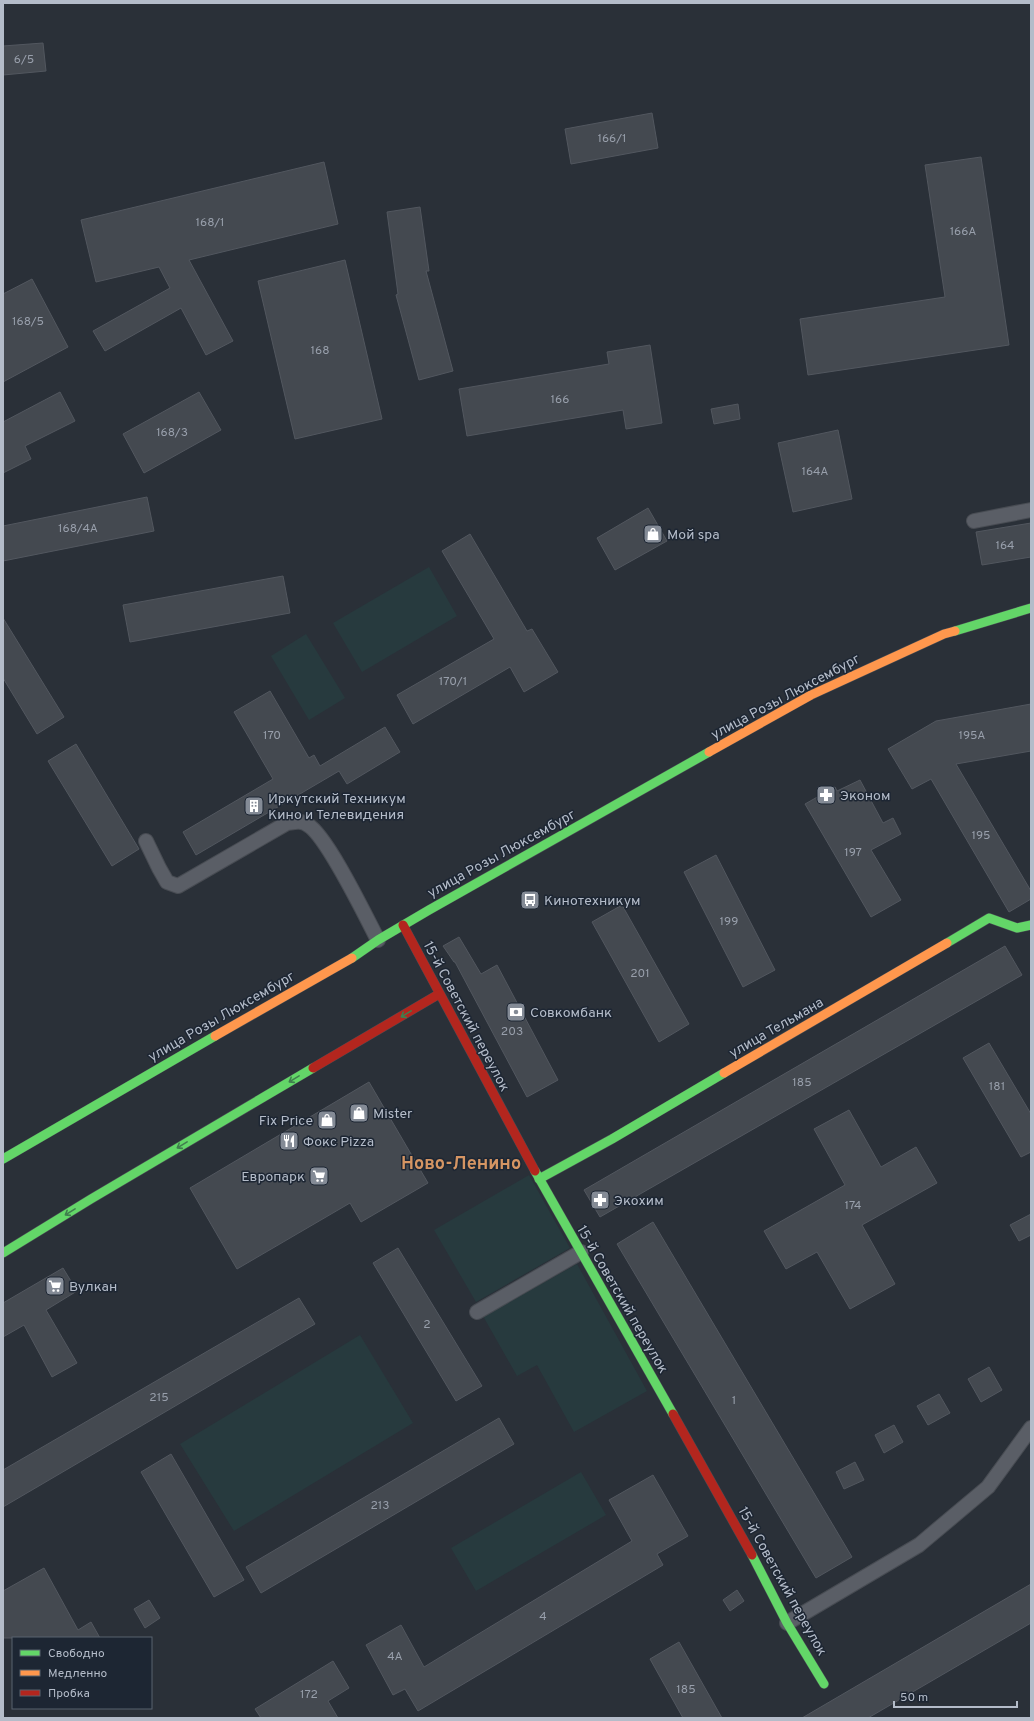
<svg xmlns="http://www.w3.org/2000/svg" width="1034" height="1721" font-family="Overpass,sans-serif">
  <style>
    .green { fill: #273a3e }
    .building { fill: #444950; stroke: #52575f }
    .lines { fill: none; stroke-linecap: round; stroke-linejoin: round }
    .street-casing { stroke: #484c53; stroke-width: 16 }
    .fast-casing { stroke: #484c53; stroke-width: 10 }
    .slow-casing { stroke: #484c53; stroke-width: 10 }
    .jam-casing { stroke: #484c53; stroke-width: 10 }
    .street { stroke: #5a5e66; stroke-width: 14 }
    .fast { stroke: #63d668; stroke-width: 9 }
    .slow { stroke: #ff974d; stroke-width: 9 }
    .jam { stroke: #b3261e; stroke-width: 9 }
    .oneway { stroke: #407e4e }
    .labels { text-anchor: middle; stroke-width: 3; stroke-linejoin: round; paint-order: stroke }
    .number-label { font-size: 12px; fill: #989fab }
    .poi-label { font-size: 14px; fill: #b4bcc9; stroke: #1d2633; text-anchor: start }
    .street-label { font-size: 14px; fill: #b4bcc9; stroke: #1d2633 }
    .district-label { font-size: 18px; font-weight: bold; fill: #d59563; stroke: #1d2633 }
  </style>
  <rect width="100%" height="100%" fill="#2a3038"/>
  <!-- green -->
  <g class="green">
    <path d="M 429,567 L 457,616 L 362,672 L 333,623 Z"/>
    <path d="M 306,634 L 345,698 L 309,720 L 271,656 Z"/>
    <path d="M 529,1175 L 570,1248 L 476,1302 L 434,1230 Z"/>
    <path d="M 577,1264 L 647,1391 L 574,1432 L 537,1365 L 517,1376 L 483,1316 Z"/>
    <path d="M 360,1335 L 413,1423 L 234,1531 L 180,1444 Z"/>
    <path d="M 581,1472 L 606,1515 L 476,1591 L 451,1548 Z"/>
  </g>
  <!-- building -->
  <g class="building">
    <path d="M 43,43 L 46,71 L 3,75 L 3,46 Z"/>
    <path d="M 652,113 L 658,148 L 571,164 L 565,129 Z"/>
    <path d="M 981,157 L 1009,345 L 808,375 L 800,319 L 945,297 L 925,165 Z"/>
    <path d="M 324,162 L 338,224 L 189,260 L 233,341 L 206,355 L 181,308 L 105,351 L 93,331 L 170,288 L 159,267 L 96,282 L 81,220 Z"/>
    <path d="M 420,207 L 429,271 L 426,271 L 453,371 L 419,380 L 396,295 L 398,294 L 387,212 Z"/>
    <path d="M 345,260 L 382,419 L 295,439 L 258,281 Z"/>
    <path d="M 32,279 L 68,347 L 3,382 L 3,294 Z"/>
    <path d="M 650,345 L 662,423 L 626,429 L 623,410 L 467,436 L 459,389 L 609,364 L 607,352 Z"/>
    <path d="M 60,392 L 75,421 L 25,446 L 31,459 L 3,473 L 3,422 Z"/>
    <path d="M 199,392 L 221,430 L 144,473 L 123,434 Z"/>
    <path d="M 738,404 L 740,419 L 714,424 L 711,409 Z"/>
    <path d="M 838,430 L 852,499 L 793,512 L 778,443 Z"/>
    <path d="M 147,497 L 154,531 L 3,561 L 3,526 Z"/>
    <path d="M 648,508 L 667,541 L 615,570 L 597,538 Z"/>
    <path d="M 1031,523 L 1031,557 L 982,565 L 976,532 Z"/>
    <path d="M 470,534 L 527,631 L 532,629 L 558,672 L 524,692 L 510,667 L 413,724 L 397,695 L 494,639 L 442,551 Z"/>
    <path d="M 283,576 L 290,613 L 130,642 L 123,605 Z"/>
    <path d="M 3,618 L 64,717 L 37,734 L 3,678 Z"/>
    <path d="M 270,691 L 309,758 L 314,755 L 320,766 L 385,727 L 400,752 L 347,784 L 339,771 L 196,855 L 183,832 L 273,779 L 234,712 Z"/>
    <path d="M 1031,704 L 1031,751 L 956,764 L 1031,891 L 1031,899 L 1009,912 L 931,779 L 912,789 L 888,749 L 936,721 Z"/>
    <path d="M 76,744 L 139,849 L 112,866 L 48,761 Z"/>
    <path d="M 860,780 L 883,823 L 893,818 L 901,834 L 871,850 L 901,900 L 871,917 L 805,804 L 835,787 L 837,791 Z"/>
    <path d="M 716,855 L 775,970 L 743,987 L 684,872 Z"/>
    <path d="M 622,905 L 689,1024 L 659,1042 L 592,922 Z"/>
    <path d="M 459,937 L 481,974 L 497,965 L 558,1080 L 527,1097 L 455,962 L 454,962 L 443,946 Z"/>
    <path d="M 1005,946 L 1022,975 L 600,1217 L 584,1190 Z"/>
    <path d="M 989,1043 L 1031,1114 L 1031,1152 L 1021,1157 L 963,1058 Z"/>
    <path d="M 369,1082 L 428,1183 L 361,1222 L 350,1203 L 237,1269 L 190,1188 Z"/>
    <path d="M 849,1110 L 881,1167 L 916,1147 L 937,1183 L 862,1225 L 895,1284 L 850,1309 L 817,1252 L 786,1269 L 764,1231 L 845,1185 L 814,1129 Z"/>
    <path d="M 1031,1214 L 1031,1235 L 1019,1241 L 1010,1225 Z"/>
    <path d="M 653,1222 L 852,1557 L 816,1578 L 617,1244 Z"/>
    <path d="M 398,1248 L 482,1386 L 456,1401 L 373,1263 Z"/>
    <path d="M 63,1268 L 77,1291 L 46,1310 L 77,1363 L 52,1377 L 24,1325 L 3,1337 L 3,1303 Z"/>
    <path d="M 299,1298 L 315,1324 L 3,1507 L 3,1470 Z"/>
    <path d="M 989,1367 L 1002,1390 L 981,1402 L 968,1379 Z"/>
    <path d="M 939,1394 L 950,1413 L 928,1425 L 917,1406 Z"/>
    <path d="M 499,1418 L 514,1444 L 261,1593 L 246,1567 Z"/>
    <path d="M 894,1425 L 903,1442 L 884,1453 L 875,1435 Z"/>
    <path d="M 171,1454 L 244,1580 L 214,1597 L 141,1472 Z"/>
    <path d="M 855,1462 L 864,1480 L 844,1489 L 836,1472 Z"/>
    <path d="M 653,1475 L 688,1536 L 657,1554 L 663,1565 L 418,1711 L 405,1689 L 393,1695 L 366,1645 L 401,1625 L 424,1667 L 632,1541 L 609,1500 Z"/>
    <path d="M 44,1568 L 78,1630 L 91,1622 L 100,1638 L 3,1638 L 3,1591 Z"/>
    <path d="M 1031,1584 L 1031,1623 L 868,1718 L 802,1718 Z"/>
    <path d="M 737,1590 L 744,1601 L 730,1611 L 723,1600 Z"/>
    <path d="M 149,1600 L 160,1618 L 145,1628 L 134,1609 Z"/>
    <path d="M 679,1642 L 722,1718 L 683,1718 L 650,1659 Z"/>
    <path d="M 333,1661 L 349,1688 L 328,1701 L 338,1718 L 261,1718 L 255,1709 Z"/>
  </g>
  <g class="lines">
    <!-- street casing -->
    <g class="street-casing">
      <g id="street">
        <path d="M 974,521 L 1031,510"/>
        <path d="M 146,841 L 159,868 L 167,882 L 178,886 L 287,823 C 295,822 301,820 308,825 C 327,836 366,917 378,940"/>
        <path d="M 477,1312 L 581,1252"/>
        <path d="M 787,1623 L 919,1545 L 988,1487 L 1031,1428"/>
      </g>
    </g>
    <!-- fast casing -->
    <g class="fast-casing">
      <g id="fast">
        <path d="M 955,631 L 1031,608"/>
        <path d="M 947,943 L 989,918 L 1017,928 L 1031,925"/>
        <path d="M 352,958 L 378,940 L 429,910 L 709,752"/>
        <path d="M 3,1159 L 215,1036"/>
        <path d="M 535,1171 L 673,1414"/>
        <path d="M 539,1179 L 612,1139 L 724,1073"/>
        <path d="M 3,1253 L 91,1199 L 313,1068"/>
        <path d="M 752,1555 L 787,1623 L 824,1684"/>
      </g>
    </g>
    <!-- slow casing -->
    <g class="slow-casing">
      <g id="slow">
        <path d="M 709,752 L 811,695 L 944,634 L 955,631"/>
        <path d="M 215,1036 L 352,958"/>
        <path d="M 724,1073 L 947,943"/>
      </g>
    </g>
    <!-- jam casing -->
    <g class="jam-casing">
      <g id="jam">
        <path d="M 403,925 L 535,1171"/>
        <path d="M 313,1068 L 439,994"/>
        <path d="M 673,1414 L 752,1555"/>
      </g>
    </g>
    <!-- street -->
    <use href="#street" class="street"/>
    <!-- fast -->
    <use href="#fast" class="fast"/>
    <!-- slow -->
    <use href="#slow" class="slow"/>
    <!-- jam -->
    <use href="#jam" class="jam"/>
  </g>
  <!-- one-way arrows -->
  <defs><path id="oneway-shaft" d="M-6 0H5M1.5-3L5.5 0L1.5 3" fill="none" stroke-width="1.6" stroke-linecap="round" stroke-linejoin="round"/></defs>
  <g class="oneway">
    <use href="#oneway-shaft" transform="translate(406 1014) rotate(149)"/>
    <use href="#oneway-shaft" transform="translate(294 1079) rotate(149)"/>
    <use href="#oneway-shaft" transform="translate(182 1145) rotate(149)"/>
    <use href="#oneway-shaft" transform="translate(70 1212) rotate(148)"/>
  </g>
  <!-- icons -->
  <defs>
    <g id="shop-square" transform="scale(1)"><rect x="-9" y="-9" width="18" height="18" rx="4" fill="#848b96" stroke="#1d2633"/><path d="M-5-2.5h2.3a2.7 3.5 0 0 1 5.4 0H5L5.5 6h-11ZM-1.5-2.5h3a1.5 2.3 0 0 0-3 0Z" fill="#fff"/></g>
    <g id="pharmacy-square" transform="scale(1)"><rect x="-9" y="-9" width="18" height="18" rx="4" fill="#848b96" stroke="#1d2633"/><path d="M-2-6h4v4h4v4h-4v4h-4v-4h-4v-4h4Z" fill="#fff"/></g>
    <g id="building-square" transform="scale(1)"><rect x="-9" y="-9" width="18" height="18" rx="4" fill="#848b96" stroke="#1d2633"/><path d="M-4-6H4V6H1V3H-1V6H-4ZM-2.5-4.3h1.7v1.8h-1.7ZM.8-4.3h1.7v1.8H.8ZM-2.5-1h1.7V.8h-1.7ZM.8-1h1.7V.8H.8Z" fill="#fff"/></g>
    <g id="bus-square" transform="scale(1)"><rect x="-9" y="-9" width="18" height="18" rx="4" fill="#848b96" stroke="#1d2633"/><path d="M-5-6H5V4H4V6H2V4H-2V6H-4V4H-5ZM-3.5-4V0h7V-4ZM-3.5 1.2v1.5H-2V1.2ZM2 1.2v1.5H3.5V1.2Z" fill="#fff"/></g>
    <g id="bank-square" transform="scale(1)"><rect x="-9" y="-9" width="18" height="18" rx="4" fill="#848b96" stroke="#1d2633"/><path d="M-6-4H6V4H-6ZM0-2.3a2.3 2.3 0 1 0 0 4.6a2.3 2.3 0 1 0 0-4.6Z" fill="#fff"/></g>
    <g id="restaurant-square" transform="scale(1)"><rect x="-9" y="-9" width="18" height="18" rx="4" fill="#848b96" stroke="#1d2633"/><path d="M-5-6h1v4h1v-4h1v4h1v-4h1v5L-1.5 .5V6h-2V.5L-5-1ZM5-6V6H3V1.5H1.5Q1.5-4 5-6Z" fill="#fff"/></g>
    <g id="supermarket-square" transform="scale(1)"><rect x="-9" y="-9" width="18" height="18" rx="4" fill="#848b96" stroke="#1d2633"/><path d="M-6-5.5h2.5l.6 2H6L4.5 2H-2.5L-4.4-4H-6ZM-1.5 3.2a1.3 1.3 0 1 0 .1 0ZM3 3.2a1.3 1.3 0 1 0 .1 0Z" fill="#fff"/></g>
  </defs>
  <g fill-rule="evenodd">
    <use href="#shop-square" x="653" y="534"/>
    <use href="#pharmacy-square" x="826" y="795"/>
    <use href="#building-square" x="254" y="806"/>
    <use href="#bus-square" x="530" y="900"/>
    <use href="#bank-square" x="516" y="1012"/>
    <use href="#shop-square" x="359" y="1113"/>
    <use href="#shop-square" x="327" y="1120"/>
    <use href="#restaurant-square" x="289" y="1141"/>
    <use href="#supermarket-square" x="319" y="1176"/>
    <use href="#pharmacy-square" x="600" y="1200"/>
    <use href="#supermarket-square" x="55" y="1286"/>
  </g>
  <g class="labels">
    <!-- number labels -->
    <g class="number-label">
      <text x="24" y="63">6/5</text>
      <text x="612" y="142">166/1</text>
      <text x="210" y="226">168/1</text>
      <text x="963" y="235">166А</text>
      <text x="28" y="325">168/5</text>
      <text x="320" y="354">168</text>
      <text x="560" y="403">166</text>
      <text x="172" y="436">168/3</text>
      <text x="815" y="475">164А</text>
      <text x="78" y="532">168/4А</text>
      <text x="1005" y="549">164</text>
      <text x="453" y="685">170/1</text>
      <text x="272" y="739">170</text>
      <text x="972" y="739">195А</text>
      <text x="981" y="839">195</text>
      <text x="853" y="856">197</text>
      <text x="729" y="925">199</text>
      <text x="640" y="977">201</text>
      <text x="512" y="1035">203</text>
      <text x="802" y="1086">185</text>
      <text x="997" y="1090">181</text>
      <text x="853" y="1209">174</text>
      <text x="427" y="1328">2</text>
      <text x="159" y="1401">215</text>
      <text x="734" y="1404">1</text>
      <text x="380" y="1509">213</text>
      <text x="543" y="1620">4</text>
      <text x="395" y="1660">4А</text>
      <text x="686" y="1693">185</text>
      <text x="309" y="1698">172</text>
    </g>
    <!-- poi labels -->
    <g class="poi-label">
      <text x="667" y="539">Мой spa</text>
      <text x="840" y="800">Эконом</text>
      <text x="268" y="803">Иркутский Техникум<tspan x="268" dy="16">Кино и Телевидения</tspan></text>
      <text x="544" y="905">Кинотехникум</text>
      <text x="530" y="1017">Совкомбанк</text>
      <text x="373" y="1118">Mister</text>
      <text x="313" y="1125" text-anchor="end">Fix Price</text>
      <text x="303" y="1146">Фокс Pizza</text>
      <text x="305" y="1181" text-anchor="end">Европарк</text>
      <text x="614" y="1205">Экохим</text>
      <text x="69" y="1291">Вулкан</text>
    </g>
    <!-- street labels -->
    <g class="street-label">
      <text transform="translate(785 696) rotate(-28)" y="5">улица Розы Люксембург</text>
      <text transform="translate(501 853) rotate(-29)" y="5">улица Розы Люксембург</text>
      <text transform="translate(221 1016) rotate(-30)" y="5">улица Розы Люксембург</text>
      <text transform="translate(467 1016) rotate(62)" y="5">15-й Советский переулок</text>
      <text transform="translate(776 1027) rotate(-30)" y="5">улица Тельмана</text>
      <text transform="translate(623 1299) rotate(60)" y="5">15-й Советский переулок</text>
      <text transform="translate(783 1581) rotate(61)" y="5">15-й Советский переулок</text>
    </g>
    <!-- district labels -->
    <g class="district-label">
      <text x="461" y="1169">Ново-Ленино</text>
    </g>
  </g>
  <!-- border -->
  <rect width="1034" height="1721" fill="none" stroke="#b4bcc9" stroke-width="8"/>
  <!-- legend -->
  <rect x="12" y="1637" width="140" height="72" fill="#1d2633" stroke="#59626f"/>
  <rect x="20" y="1650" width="20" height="6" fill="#63d668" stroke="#59626f"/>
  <text x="48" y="1657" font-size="12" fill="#b4bcc9">Свободно</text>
  <rect x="20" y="1670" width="20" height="6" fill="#ff974d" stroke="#59626f"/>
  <text x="48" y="1677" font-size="12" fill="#b4bcc9">Медленно</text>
  <rect x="20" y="1690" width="20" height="6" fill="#b3261e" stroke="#59626f"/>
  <text x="48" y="1697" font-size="12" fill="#b4bcc9">Пробка</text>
  <!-- scale -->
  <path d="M894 1701v6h123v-6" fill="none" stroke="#b4bcc9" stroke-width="2"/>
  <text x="900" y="1701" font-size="12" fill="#b4bcc9" stroke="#1d2633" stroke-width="3" paint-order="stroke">50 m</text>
</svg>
